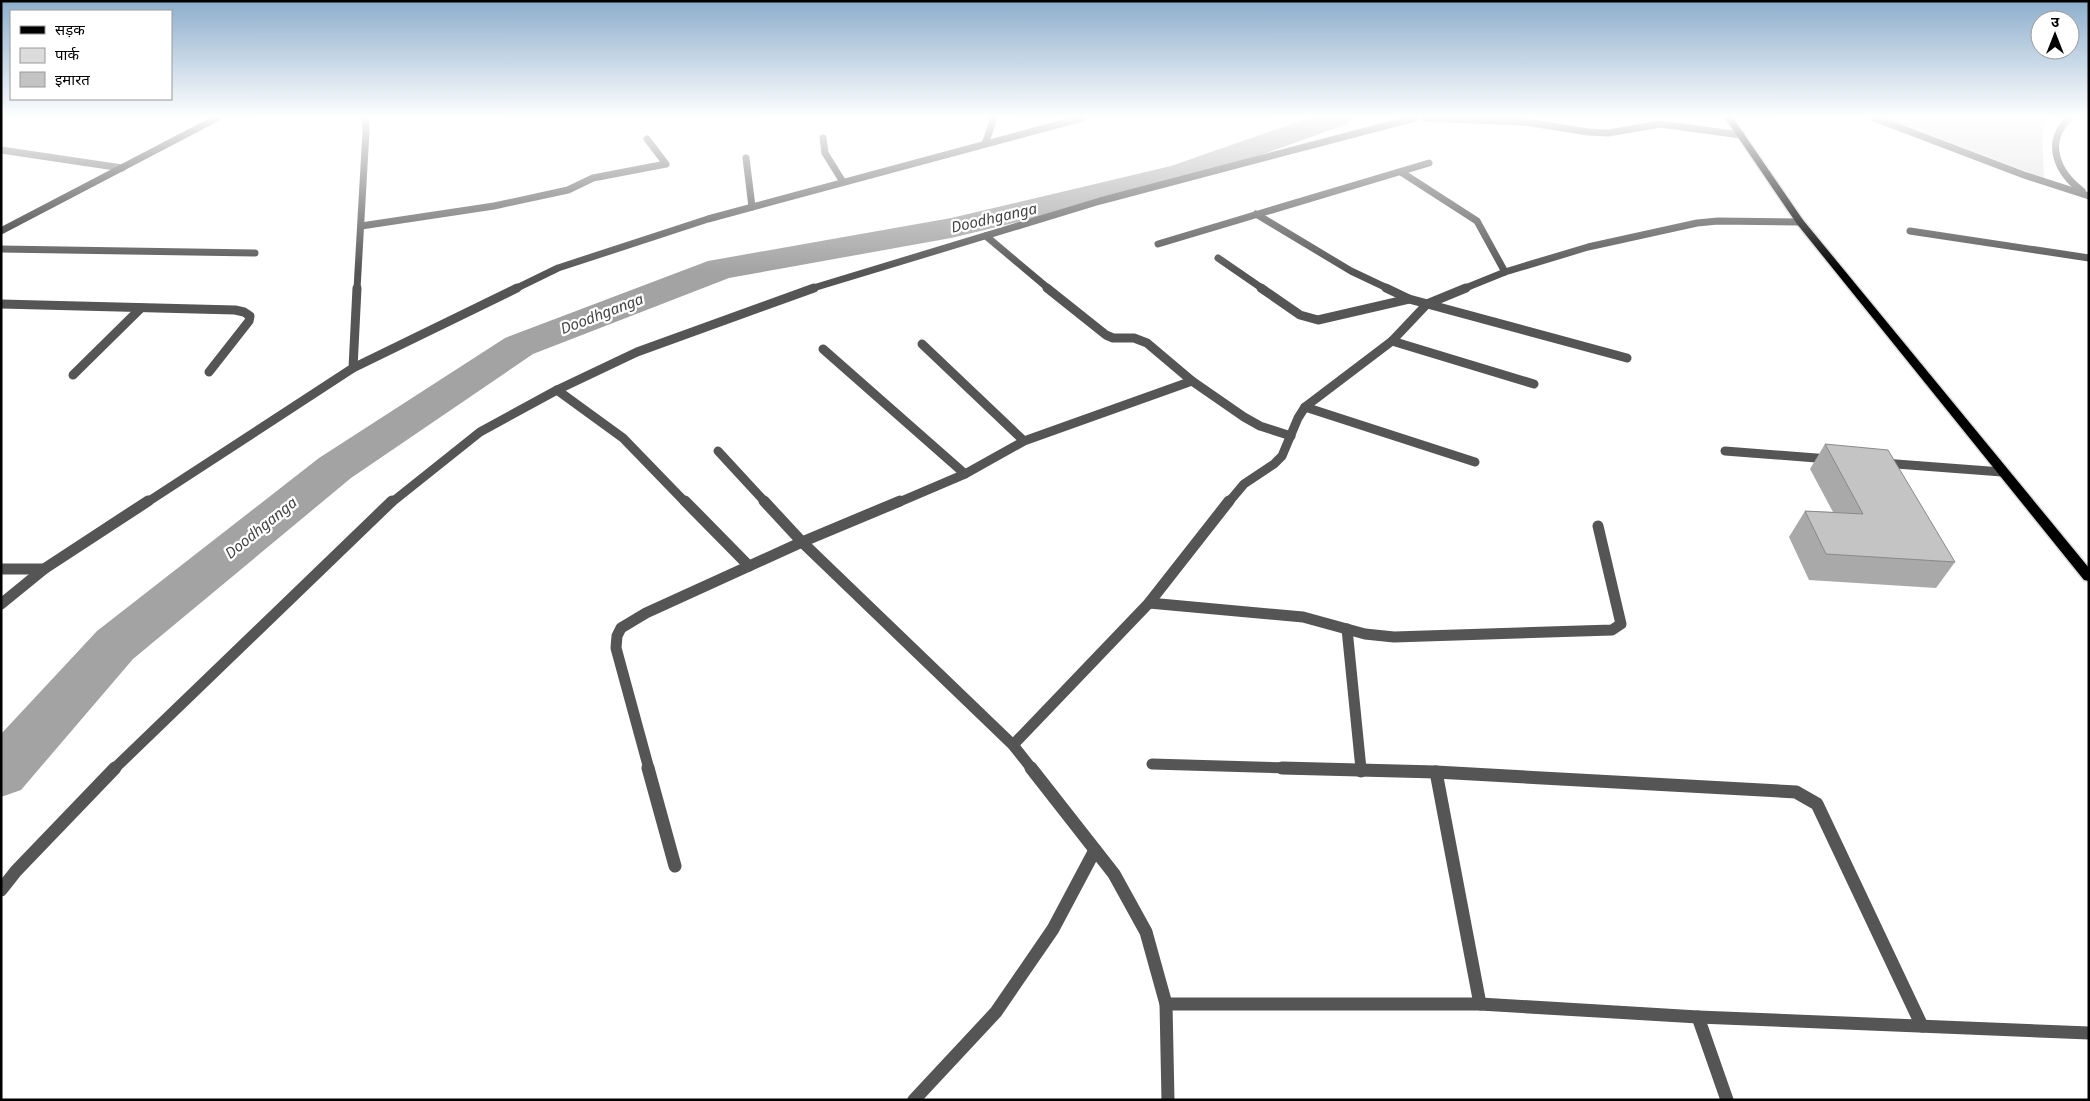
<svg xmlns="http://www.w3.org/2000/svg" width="2090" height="1101" font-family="'Noto Sans','Noto Sans Devanagari',sans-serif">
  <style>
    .green { fill: #dcdcdc }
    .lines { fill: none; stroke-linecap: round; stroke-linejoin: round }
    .river { fill: #a3a3a3; fill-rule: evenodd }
    .primary-casing { stroke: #dbdbdb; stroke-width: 3 }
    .street-far3 { stroke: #555; stroke-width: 7 }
    .street-far2 { stroke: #555; stroke-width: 9 }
    .street-far1 { stroke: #555; stroke-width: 11 }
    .street { stroke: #555; stroke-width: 13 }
    .secondary { stroke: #222; stroke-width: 7 }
    .primary { fill: #000; fill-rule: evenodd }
    .wall { fill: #a9a9a9 }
    .building { fill: #c4c4c4; stroke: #898989 }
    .labels { text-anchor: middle; stroke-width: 4.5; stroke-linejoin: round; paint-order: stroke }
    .water-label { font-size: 15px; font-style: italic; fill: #444; stroke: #fff }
  </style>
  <rect width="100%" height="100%" fill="#fff"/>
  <!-- green -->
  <path class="green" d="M 1885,118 L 2051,118 L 2042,127 L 2044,178 Z"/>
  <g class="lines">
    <!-- river -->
    <path class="river" d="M 1309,118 L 1352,118 L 1347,124 L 1192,180 L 951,238 L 729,278 L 533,354 L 351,478 L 133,659 L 21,790 L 1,797 L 1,734 L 97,631 L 319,458 L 505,338 L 708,261 L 951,218 L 1171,166 Z"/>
    <!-- primary casing -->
    <g class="primary-casing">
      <path id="primary" d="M 1725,118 L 1733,118 L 1803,220 L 2089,568 L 2089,581 L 2084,580 L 1797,224 Z"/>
    </g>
    <!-- street-far3 -->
    <g class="street-far3">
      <path d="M 1424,118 L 1525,122 L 1588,132 L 1608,133 L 1660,124 L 1741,135"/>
      <path d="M 1874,118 L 2024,175 L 2089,196"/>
      <path d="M 2070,118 C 2043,142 2058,173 2082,191"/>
      <path d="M 823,138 L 825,153 L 843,182"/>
      <path d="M 985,144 L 994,118"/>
      <path d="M 1,150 L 122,168"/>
      <path d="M 746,158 L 752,207"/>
      <path d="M 1401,172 L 1477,221 L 1505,272"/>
      <path d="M 1256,214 L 1351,271 L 1389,289"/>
      <path d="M 361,226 L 494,206 L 568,190 L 593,178 L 666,164 L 647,139"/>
      <path d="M 1910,231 L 2089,258"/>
      <path d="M 986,236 L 1049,289"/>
      <path d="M 1158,244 L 1429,163"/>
      <path d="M 1,249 L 255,253"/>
      <path d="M 1218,258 L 1263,289"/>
      <path d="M 357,289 L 366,131 L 365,118"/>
      <path d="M 515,289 L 558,268 L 708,219 L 1082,118"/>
      <path d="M 810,289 L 1100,201 L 1415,118"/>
      <path d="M 1463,289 L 1505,272 L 1588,247 L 1697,223 L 1718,221 L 1800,222"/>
    </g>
    <!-- street-far2 -->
    <g class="street-far2">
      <path d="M 1047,288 L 1106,335 L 1113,338 L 1134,338 L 1147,343 L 1192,381 L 1244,417 L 1260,426 L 1291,436"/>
      <path d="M 1261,288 L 1300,315 L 1318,320 L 1409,299"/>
      <path d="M 1386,288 L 1409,299 L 1627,358"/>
      <path d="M 1,304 L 235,310 L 244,312 L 250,316 L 249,321 L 209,372"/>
      <path d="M 1392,341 L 1534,384"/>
      <path d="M 922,344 L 1024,441"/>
      <path d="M 823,349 L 965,474"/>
      <path d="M 353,368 L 517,288"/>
      <path d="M 73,375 L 141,308"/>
      <path d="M 557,390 L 623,438 L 686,503"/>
      <path d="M 1305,407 L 1475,462"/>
      <path d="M 718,451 L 766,503"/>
      <path d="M 1725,451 L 1829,459"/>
      <path d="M 1883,463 L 2002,472"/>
      <path d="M 146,503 L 353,368 L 357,288"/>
      <path d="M 391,503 L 480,432 L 557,390 L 637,352 L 814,288"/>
      <path d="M 897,503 L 965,474 L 1024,441 L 1192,381"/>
      <path d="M 1228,503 L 1244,484 L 1274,464 L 1282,456 L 1298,418 L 1305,407 L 1392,341 L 1427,304 L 1466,288"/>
    </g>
    <!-- street-far1 -->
    <g class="street-far1">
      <path d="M 685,501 L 749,566"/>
      <path d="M 764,501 L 802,542 L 1013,745 L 1032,769"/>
      <path d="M 1,569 L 44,569 L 148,501"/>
      <path d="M 1149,603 L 1303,617 L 1365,634 L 1394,637 L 1612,630 L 1621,624 L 1598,526"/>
      <path d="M 1,604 L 44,569"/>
      <path d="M 1347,629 L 1361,769"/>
      <path d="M 1013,745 L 1149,603 L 1229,501"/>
      <path d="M 1152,764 L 1326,769"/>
      <path d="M 114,769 L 392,501"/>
      <path d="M 649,769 L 616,648 L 617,636 L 621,628 L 646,613 L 802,542 L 900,501"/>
    </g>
    <!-- street -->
    <g class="street">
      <path d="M 648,768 L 675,866"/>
      <path d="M 1031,768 L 1114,874 L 1146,932 L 1166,1004 L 1168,1100"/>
      <path d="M 1282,768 L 1436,772 L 1796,792 L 1817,804 L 1922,1026"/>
      <path d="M 1361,768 L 1361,771"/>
      <path d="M 1436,772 L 1480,1004"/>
      <path d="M 1,890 L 16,871 L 115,768"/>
      <path d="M 1166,1004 L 1480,1004 L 1698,1017 L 2089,1033"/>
      <path d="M 1698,1017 L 1727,1100"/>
      <path d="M 914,1100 L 996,1012 L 1053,929 L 1095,850"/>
    </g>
    <!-- secondary -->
    <path class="secondary" d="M 1,231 L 217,118"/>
    <!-- primary -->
    <use href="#primary" class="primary"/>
  </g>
  <!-- wall -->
  <path class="wall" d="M 1825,444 L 1955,562 L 1936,588 L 1809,580 L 1789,537 L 1805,511 L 1833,512 L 1810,469 Z"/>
  <!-- building -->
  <path class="building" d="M 1825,444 L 1888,450 L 1955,562 L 1826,554 L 1805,511 L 1863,514 Z"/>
  <!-- sky -->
  <linearGradient id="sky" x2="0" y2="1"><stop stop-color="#8cadcc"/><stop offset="0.43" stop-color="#fff"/><stop offset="1" stop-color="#fff" stop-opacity="0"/></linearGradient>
  <rect width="2090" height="272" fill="url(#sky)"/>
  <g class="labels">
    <!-- water labels -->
    <g class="water-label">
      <text transform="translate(994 218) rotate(-13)" y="5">Doodhganga</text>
      <text transform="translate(602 314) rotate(-21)" y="5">Doodhganga</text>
      <text transform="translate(261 528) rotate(-39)" y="5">Doodhganga</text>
    </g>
  </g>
  <!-- border -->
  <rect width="2090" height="1101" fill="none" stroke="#000000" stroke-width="5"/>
  <!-- legend -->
  <rect x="10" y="10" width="162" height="90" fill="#ffffff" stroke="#999999"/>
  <rect x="20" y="26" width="25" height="8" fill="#000000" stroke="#999999"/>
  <text x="55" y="35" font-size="15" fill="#000000">सड़क</text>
  <rect x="20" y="48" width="25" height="15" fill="#dcdcdc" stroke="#999999"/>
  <text x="55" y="60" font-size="15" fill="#000000">पार्क</text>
  <rect x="20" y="72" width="25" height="15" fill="#c4c4c4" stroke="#999999"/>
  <text x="55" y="85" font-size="15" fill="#000000">इमारत</text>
  <!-- north arrow -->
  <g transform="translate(2055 35)"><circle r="24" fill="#ffffff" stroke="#999999"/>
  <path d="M0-4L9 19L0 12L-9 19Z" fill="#000000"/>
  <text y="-8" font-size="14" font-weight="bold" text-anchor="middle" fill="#000000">उ</text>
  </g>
</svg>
